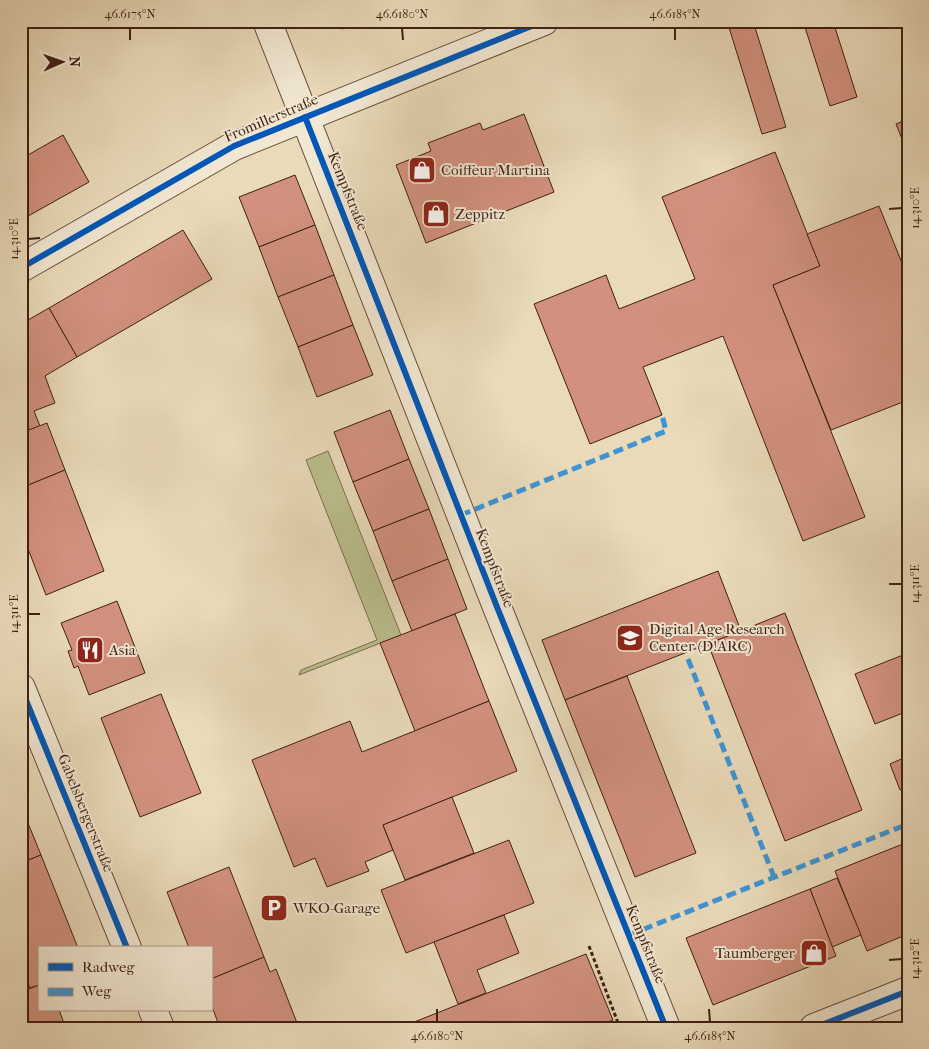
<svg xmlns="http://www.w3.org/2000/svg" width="929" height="1049" font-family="'IM FELL French Canon',serif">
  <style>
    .green { fill: #babe8c; stroke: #7d6e4f }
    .building { fill: #d2917e; stroke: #401f12 }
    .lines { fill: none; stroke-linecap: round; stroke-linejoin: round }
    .minor-casing { stroke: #6a4e3c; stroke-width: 30 }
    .path { stroke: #401f12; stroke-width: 3; stroke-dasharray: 4 2.5; stroke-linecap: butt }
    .minor { stroke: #f1e7d2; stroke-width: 28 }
    .quiet { stroke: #3f94d3; stroke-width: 5; stroke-dasharray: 10 5; stroke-linecap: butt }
    .cycleway-casing { stroke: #f1e7d2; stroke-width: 9 }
    .cycleway { stroke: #0057b8; stroke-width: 6 }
    .ticks { fill: none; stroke: #401f12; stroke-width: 2 }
    .labels { text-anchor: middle; stroke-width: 4; stroke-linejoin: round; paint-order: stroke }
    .street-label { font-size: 15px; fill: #401f12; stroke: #f1e7d2 }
    .poi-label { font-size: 15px; fill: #401f12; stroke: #f1e7d2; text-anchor: start }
    .neatline { fill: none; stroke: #401f12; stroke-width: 2 }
    .ticks-label { font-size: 12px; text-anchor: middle; fill: #401f12 }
  </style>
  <rect width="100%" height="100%" fill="#e9dab9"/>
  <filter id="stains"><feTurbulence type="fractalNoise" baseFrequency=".004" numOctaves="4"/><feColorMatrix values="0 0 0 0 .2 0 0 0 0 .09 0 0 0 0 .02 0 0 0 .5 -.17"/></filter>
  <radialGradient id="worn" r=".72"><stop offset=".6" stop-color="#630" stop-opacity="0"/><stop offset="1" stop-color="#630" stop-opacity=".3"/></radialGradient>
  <!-- green -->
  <path class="green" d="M 328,451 L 401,635 L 299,675 L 301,670 L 377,640 L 306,460 Z"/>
  <!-- building -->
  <g class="building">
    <path d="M 339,21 L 361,21 L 342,29 Z"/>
    <path d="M 727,21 L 753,21 L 786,127 L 762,134 Z"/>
    <path d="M 803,21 L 833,21 L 857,97 L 830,106 Z"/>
    <path d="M 524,114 L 554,192 L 426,243 L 396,165 L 431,151 L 428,143 L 480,123 L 483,130 Z"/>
    <path d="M 908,119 L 908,154 L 896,124 Z"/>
    <path d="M 63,135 L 89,182 L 21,220 L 21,159 Z"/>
    <path d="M 775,152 L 820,266 L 773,285 L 865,517 L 803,541 L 723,336 L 643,367 L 662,415 L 590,444 L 534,304 L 606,275 L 619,309 L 695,279 L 662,197 Z"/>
    <path d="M 295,175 L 315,225 L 259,247 L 239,197 Z"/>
    <path d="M 879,206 L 908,278 L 908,400 L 831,430 L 773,285 L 820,266 L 807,234 Z"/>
    <path d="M 315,225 L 334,275 L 278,297 L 259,247 Z"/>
    <path d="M 183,230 L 212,279 L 77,357 L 49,308 Z"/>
    <path d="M 334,275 L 353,325 L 298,347 L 278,297 Z"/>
    <path d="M 49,308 L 77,357 L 45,376 L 55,403 L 34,411 L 40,426 L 21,433 L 21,324 Z"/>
    <path d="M 353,325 L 373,375 L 317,397 L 298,347 Z"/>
    <path d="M 390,410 L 409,459 L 353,482 L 334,432 Z"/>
    <path d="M 47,423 L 65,470 L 21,488 L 21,433 Z"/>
    <path d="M 409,459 L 429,509 L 373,531 L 353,482 Z"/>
    <path d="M 65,470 L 104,571 L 46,595 L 21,531 L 21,488 Z"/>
    <path d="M 429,509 L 448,559 L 392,581 L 373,531 Z"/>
    <path d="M 448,559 L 467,609 L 412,631 L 392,581 Z"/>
    <path d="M 718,571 L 741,631 L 565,700 L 542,640 Z"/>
    <path d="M 117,601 L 145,673 L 89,695 L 78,666 L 74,668 L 68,651 L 72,650 L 61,623 Z"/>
    <path d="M 785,613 L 862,810 L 785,841 L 708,644 Z"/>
    <path d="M 455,614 L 489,701 L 415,731 L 380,643 Z"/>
    <path d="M 908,653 L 908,711 L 875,724 L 855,674 Z"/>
    <path d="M 627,676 L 696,853 L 635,877 L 565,700 Z"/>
    <path d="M 161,694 L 201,793 L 140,817 L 101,718 Z"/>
    <path d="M 489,701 L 517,771 L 383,825 L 393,850 L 365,862 L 369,871 L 327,887 L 315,858 L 294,867 L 252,760 L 350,721 L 362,752 Z"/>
    <path d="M 908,756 L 908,787 L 900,790 L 890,764 Z"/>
    <path d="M 452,797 L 474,853 L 405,880 L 383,825 Z"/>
    <path d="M 21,806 L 41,855 L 21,863 Z"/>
    <path d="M 509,840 L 534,903 L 406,953 L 381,890 Z"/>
    <path d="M 908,842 L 908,934 L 867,951 L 835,871 Z"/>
    <path d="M 41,855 L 78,948 L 39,948 L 39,985 L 30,988 L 21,966 L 21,863 Z"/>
    <path d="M 229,867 L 264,957 L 211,979 L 211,948 L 189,948 L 167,892 Z"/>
    <path d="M 837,878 L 861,935 L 832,947 L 810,889 Z"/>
    <path d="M 810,889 L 836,956 L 713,1005 L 686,938 Z"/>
    <path d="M 504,915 L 519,953 L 477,970 L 486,993 L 458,1004 L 434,942 Z"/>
    <path d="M 586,954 L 613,1020 L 593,1028 L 399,1028 Z"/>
    <path d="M 264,957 L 270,972 L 276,969 L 299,1028 L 220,1028 L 211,1004 L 211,979 Z"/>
    <path d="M 39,985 L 39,1010 L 59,1010 L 66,1028 L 21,1028 L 21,992 Z"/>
  </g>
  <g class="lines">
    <!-- minor casing -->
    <g class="minor-casing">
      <g id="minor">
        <path d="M 267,21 L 497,607 L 666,1028"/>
        <path d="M 21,268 L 234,146 L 544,21"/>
        <path d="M 21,688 L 127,948"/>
        <path d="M 153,1010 L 160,1028"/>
        <path d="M 814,1028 L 908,991"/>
      </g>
    </g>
    <!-- path -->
    <path class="path" d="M 589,946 L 620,1028"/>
    <!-- minor -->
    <use href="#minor" class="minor"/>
    <!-- quiet -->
    <g class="quiet">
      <path d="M 461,515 L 666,431 L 662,415"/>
      <path d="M 688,659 L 774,877"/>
      <path d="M 629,935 L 908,824"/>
    </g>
    <!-- cycleway casing -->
    <g class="cycleway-casing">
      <g id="cycleway">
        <path d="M 305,117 L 497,607 L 666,1028"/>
        <path d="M 21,268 L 234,146 L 544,21"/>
        <path d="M 21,688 L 127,948"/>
        <path d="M 814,1028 L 908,991"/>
      </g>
    </g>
    <!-- cycleway -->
    <use href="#cycleway" class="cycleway"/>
  </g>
  <!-- ticks -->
  <path class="ticks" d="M 130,28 L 130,40M 402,28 L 403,40M 675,28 L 675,40M 889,209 L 902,208M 28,239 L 40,238M 889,584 L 902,584M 28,614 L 40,614M 889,960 L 902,959M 437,1009 L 437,1022M 709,1009 L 710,1022"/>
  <!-- icons -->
  <defs>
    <g id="shop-square" transform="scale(1.4375)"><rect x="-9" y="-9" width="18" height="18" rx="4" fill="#8f2418" stroke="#f1e7d2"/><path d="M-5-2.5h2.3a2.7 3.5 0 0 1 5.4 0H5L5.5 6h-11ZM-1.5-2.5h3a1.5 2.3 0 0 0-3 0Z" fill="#fff"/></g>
    <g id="university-square" transform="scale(1.4375)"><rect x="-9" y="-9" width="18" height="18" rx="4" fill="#8f2418" stroke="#f1e7d2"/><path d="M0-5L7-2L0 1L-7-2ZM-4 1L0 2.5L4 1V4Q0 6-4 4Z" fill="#fff"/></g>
    <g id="restaurant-square" transform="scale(1.4375)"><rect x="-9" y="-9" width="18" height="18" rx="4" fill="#8f2418" stroke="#f1e7d2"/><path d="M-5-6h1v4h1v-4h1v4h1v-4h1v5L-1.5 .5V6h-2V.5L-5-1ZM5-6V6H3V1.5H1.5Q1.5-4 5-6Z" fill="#fff"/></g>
    <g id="parking-square" transform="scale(1.4375)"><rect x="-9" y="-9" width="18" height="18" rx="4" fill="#8f2418" stroke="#f1e7d2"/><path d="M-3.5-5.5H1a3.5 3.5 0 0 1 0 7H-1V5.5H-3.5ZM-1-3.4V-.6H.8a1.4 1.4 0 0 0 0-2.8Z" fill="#fff"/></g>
  </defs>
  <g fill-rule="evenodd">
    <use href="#shop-square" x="422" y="170"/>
    <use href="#shop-square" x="436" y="214"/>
    <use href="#university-square" x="630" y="638"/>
    <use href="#restaurant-square" x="90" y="650"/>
    <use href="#parking-square" x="274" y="908"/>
    <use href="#shop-square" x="814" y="953"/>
  </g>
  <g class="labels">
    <!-- street labels -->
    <g class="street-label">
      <text transform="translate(271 118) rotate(-23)" y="5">Fromillerstraße</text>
      <text transform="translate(348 191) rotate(68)" y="5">Kempfstraße</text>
      <text transform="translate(495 568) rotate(69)" y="5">Kempfstraße</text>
      <text transform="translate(86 813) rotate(68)" y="5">Gabelsbergerstraße</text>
      <text transform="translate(646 944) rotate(68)" y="5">Kempfstraße</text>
    </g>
    <!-- poi labels -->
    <g class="poi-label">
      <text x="441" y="175">Coiffeur Martina</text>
      <text x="455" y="219">Zeppitz</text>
      <text x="649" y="634">Digital Age Research<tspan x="649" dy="17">Center (D!ARC)</tspan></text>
      <text x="109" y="655">Asia</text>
      <text x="293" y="913">WKO-Garage</text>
      <text x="795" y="958" text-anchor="end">Taumberger</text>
    </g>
  </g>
  <!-- margin -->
  <rect width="929" height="1049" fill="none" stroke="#e9dab9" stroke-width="55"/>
  <!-- legend -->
  <rect x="38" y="946" width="175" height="65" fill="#f1e7d2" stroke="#aa9785"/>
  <rect x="48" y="963" width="25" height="8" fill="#0057b8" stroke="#aa9785"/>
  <text x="82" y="972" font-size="15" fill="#401f12">Radweg</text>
  <rect x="48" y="988" width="25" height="8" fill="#3f94d3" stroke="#aa9785"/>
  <text x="82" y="996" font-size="15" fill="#401f12">Weg</text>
  <!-- north arrow -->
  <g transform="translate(62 62) rotate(88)" stroke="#f1e7d2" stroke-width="4" paint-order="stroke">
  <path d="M0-4L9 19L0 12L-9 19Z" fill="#401f12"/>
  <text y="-8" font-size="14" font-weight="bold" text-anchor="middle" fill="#401f12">N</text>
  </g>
  <rect x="28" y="28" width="874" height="994" class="neatline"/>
  <g class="ticks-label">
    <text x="130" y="18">46.6175°N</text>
    <text x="402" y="18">46.6180°N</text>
    <text x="675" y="18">46.6185°N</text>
    <text transform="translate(915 208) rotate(-90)" y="4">14.310°E</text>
    <text transform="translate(14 239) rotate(-90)" y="4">14.310°E</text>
    <text transform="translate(915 584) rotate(-90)" y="4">14.311°E</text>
    <text transform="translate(14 614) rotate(-90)" y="4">14.311°E</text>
    <text transform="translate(915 959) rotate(-90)" y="4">14.312°E</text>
    <text x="437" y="1040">46.6180°N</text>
    <text x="710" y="1040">46.6185°N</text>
  </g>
  <rect width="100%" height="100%" filter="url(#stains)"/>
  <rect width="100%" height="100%" fill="url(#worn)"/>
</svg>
